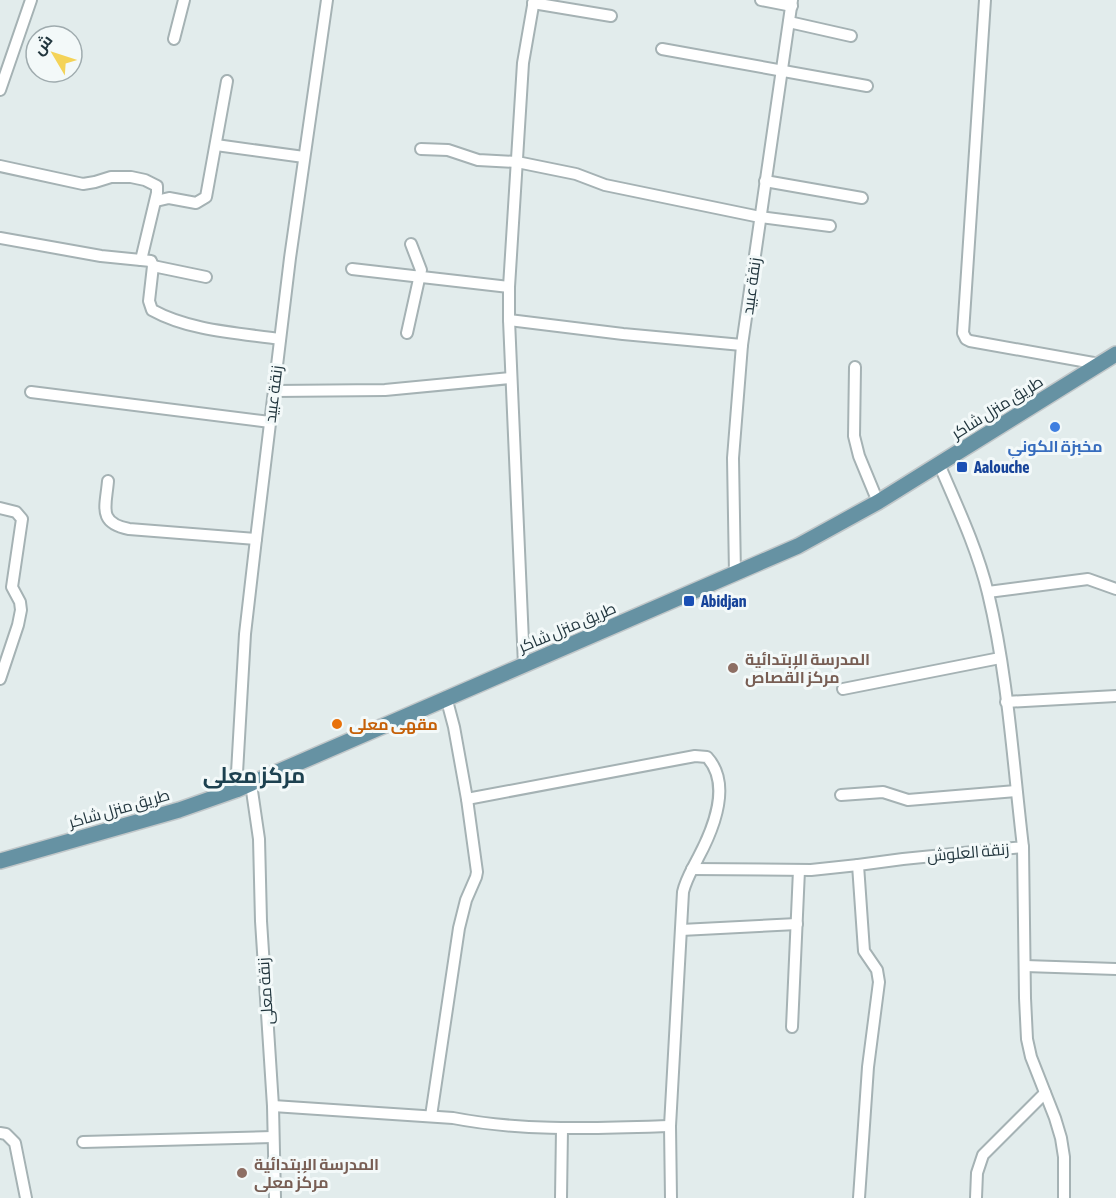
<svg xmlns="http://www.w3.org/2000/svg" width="1116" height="1198" font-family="'Asap Condensed',Cairo,sans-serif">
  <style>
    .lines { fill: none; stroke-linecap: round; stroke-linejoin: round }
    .minor-casing { stroke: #a5b2b4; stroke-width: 14 }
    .primary-casing { stroke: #c1c7c9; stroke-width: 18 }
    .minor { stroke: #fff; stroke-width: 10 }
    .primary { stroke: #6692a3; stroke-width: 15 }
    .shop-dot { fill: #3f7fe0; stroke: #f3f9f9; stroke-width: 2 }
    .transit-dot { fill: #1a4fb4; stroke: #f3f9f9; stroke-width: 2 }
    .education-dot { fill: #8d6e63; stroke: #f3f9f9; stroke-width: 2 }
    .food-dot { fill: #e8710a; stroke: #f3f9f9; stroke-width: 2 }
    .labels { text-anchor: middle; stroke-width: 6; stroke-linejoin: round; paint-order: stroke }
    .street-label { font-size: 16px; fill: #22363e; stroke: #f3f9f9 }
    .shop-label { font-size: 16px; font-weight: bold; fill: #366cbe; stroke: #f3f9f9 }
    .transit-label { font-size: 16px; font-weight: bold; fill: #164399; stroke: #f3f9f9; text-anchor: start }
    .education-label { font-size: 16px; font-weight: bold; fill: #785e54; stroke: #f3f9f9; text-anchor: start }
    .food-label { font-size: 16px; font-weight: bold; fill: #c56008; stroke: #f3f9f9; text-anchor: start }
    .district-label { font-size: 22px; font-weight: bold; fill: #1d4150; stroke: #f3f9f9 }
  </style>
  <rect width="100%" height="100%" fill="#e2ecec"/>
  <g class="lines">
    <!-- minor casing -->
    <g class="minor-casing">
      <g id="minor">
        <path d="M 761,0 L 792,6"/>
        <path d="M 985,0 L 963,333 L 966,339 L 970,341 L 1099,364"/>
        <path d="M 533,3 L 611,16"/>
        <path d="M 789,22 L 851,36"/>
        <path d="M 174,39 L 184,0"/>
        <path d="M 662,49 L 867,86"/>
        <path d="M 0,90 L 31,0"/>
        <path d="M 216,145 L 304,157"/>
        <path d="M 421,149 L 448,150 L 478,160 L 517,162 L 576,174 L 605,185 L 760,217 L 830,226"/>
        <path d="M 0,166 L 83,184 L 95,182 L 111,177 L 131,177 L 145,180 L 157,186 L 157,193 L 141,260"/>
        <path d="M 765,181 L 862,198"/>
        <path d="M 156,201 L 169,198 L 196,203 L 206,197 L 227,81"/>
        <path d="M 0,238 L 101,256 L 151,261 L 153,266 L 149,301 L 152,310 C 190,331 238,333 280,339"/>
        <path d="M 153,266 L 206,277"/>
        <path d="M 352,269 L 509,287"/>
        <path d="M 509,320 L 623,334 L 742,345"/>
        <path d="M 407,333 L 421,270 L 411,244"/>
        <path d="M 855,367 L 854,436 L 859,456 L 878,502"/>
        <path d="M 274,391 L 385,390 L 511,378"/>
        <path d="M 31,392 L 270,422"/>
        <path d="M 108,481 C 106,506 97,523 129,529 L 256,539"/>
        <path d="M 0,508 L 16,512 L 22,519 L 12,587 L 20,602 L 21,610 L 18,625 L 0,679"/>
        <path d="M 735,574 L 733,458 L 742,345 L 792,0"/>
        <path d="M 988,592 L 1088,579 L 1116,589"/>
        <path d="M 524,665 L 509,320 L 509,287 L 523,63 L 534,0"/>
        <path d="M 843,689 L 1000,658"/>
        <path d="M 1006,702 L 1116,696"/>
        <path d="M 251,784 L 259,839 L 261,921 L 273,1106 L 275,1198"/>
        <path d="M 236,790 L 245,634 L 256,539 L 290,258 L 327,0"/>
        <path d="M 841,795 L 883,792 L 908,800 L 1016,791"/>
        <path d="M 467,799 L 695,756 L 707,757 C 732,784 713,830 698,858 C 692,870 686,879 683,892 L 670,1126 L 671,1198"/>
        <path d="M 1023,847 L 1025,998 L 1027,1039 L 1031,1057 L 1055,1118 L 1061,1138 L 1064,1157 L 1064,1198"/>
        <path d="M 692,869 L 811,870 L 858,865"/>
        <path d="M 681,930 L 797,924"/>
        <path d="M 1025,966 L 1116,969"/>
        <path d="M 792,1027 L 799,870"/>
        <path d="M 273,1106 L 453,1118 C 525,1132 598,1128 670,1126"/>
        <path d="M 431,1116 L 459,928 L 466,900 L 476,877 L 477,872 L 467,799 L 454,727 L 446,697"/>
        <path d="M 0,1133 L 6,1134 L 15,1143 L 26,1198"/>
        <path d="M 83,1142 L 273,1137"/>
        <path d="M 561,1198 L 562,1129"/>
        <path d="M 859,1198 L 868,1067 L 879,982 L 877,970 L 864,951 L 858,865 L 903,859 L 1023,847 C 1013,763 1008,676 988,593 C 977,548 957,506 939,464"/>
        <path d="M 976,1198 L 977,1173 L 983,1155 L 1045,1093"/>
      </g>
    </g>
    <!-- primary casing -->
    <g class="primary-casing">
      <path id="primary" d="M 0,861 L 179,810 L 236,790 L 798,546 L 878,502 L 1116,354"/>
    </g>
    <!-- minor -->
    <use href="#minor" class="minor"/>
    <!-- primary -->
    <use href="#primary" class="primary"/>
  </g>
  <!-- markers -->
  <circle class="shop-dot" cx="1055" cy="427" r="6"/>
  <g class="transit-dot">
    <rect x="956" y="461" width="12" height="12" rx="3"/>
    <rect x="683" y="595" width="12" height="12" rx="3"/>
  </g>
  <g class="education-dot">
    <circle cx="733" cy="668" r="6"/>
    <circle cx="242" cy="1173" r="6"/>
  </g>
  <circle class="food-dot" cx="337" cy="724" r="6"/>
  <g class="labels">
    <!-- street labels -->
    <g class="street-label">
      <text transform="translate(751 286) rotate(-82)" y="6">زنقة عبيد</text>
      <text transform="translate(273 394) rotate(-83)" y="6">زنقة عبيد</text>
      <text transform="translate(997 407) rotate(-32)" y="6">طريق منزل شاكر</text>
      <text transform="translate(567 627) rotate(-23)" y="6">طريق منزل شاكر</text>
      <text transform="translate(119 808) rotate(-16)" y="6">طريق منزل شاكر</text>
      <text transform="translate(968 852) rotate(-5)" y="6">زنقة العلوش</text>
      <text transform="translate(265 991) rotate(-94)" y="6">زنقة معلى</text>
    </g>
    <!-- shop labels -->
    <g class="shop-label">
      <text x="1055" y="452">مخبزة الكوني</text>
    </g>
    <!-- transit labels -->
    <g class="transit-label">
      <text x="974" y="473">Aalouche</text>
      <text x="701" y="607">Abidjan</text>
    </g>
    <!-- education labels -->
    <g class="education-label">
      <text x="745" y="665">المدرسة الإبتدائية<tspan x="745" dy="18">مركز القصاص</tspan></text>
      <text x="254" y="1170">المدرسة الإبتدائية<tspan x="254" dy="18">مركز معلى</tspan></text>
    </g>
    <!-- food labels -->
    <g class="food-label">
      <text x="349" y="730">مقهى معلى</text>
    </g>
    <!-- district labels -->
    <g class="district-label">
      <text x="254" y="783">مركز معلى</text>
    </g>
  </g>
  <!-- north arrow -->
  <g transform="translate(54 54) rotate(309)"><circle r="28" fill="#f3f9f9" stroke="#9fabae" stroke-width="1.5"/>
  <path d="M0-4.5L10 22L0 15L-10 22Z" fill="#f4d358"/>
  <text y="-9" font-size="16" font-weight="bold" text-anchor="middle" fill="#22363e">ش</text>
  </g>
</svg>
